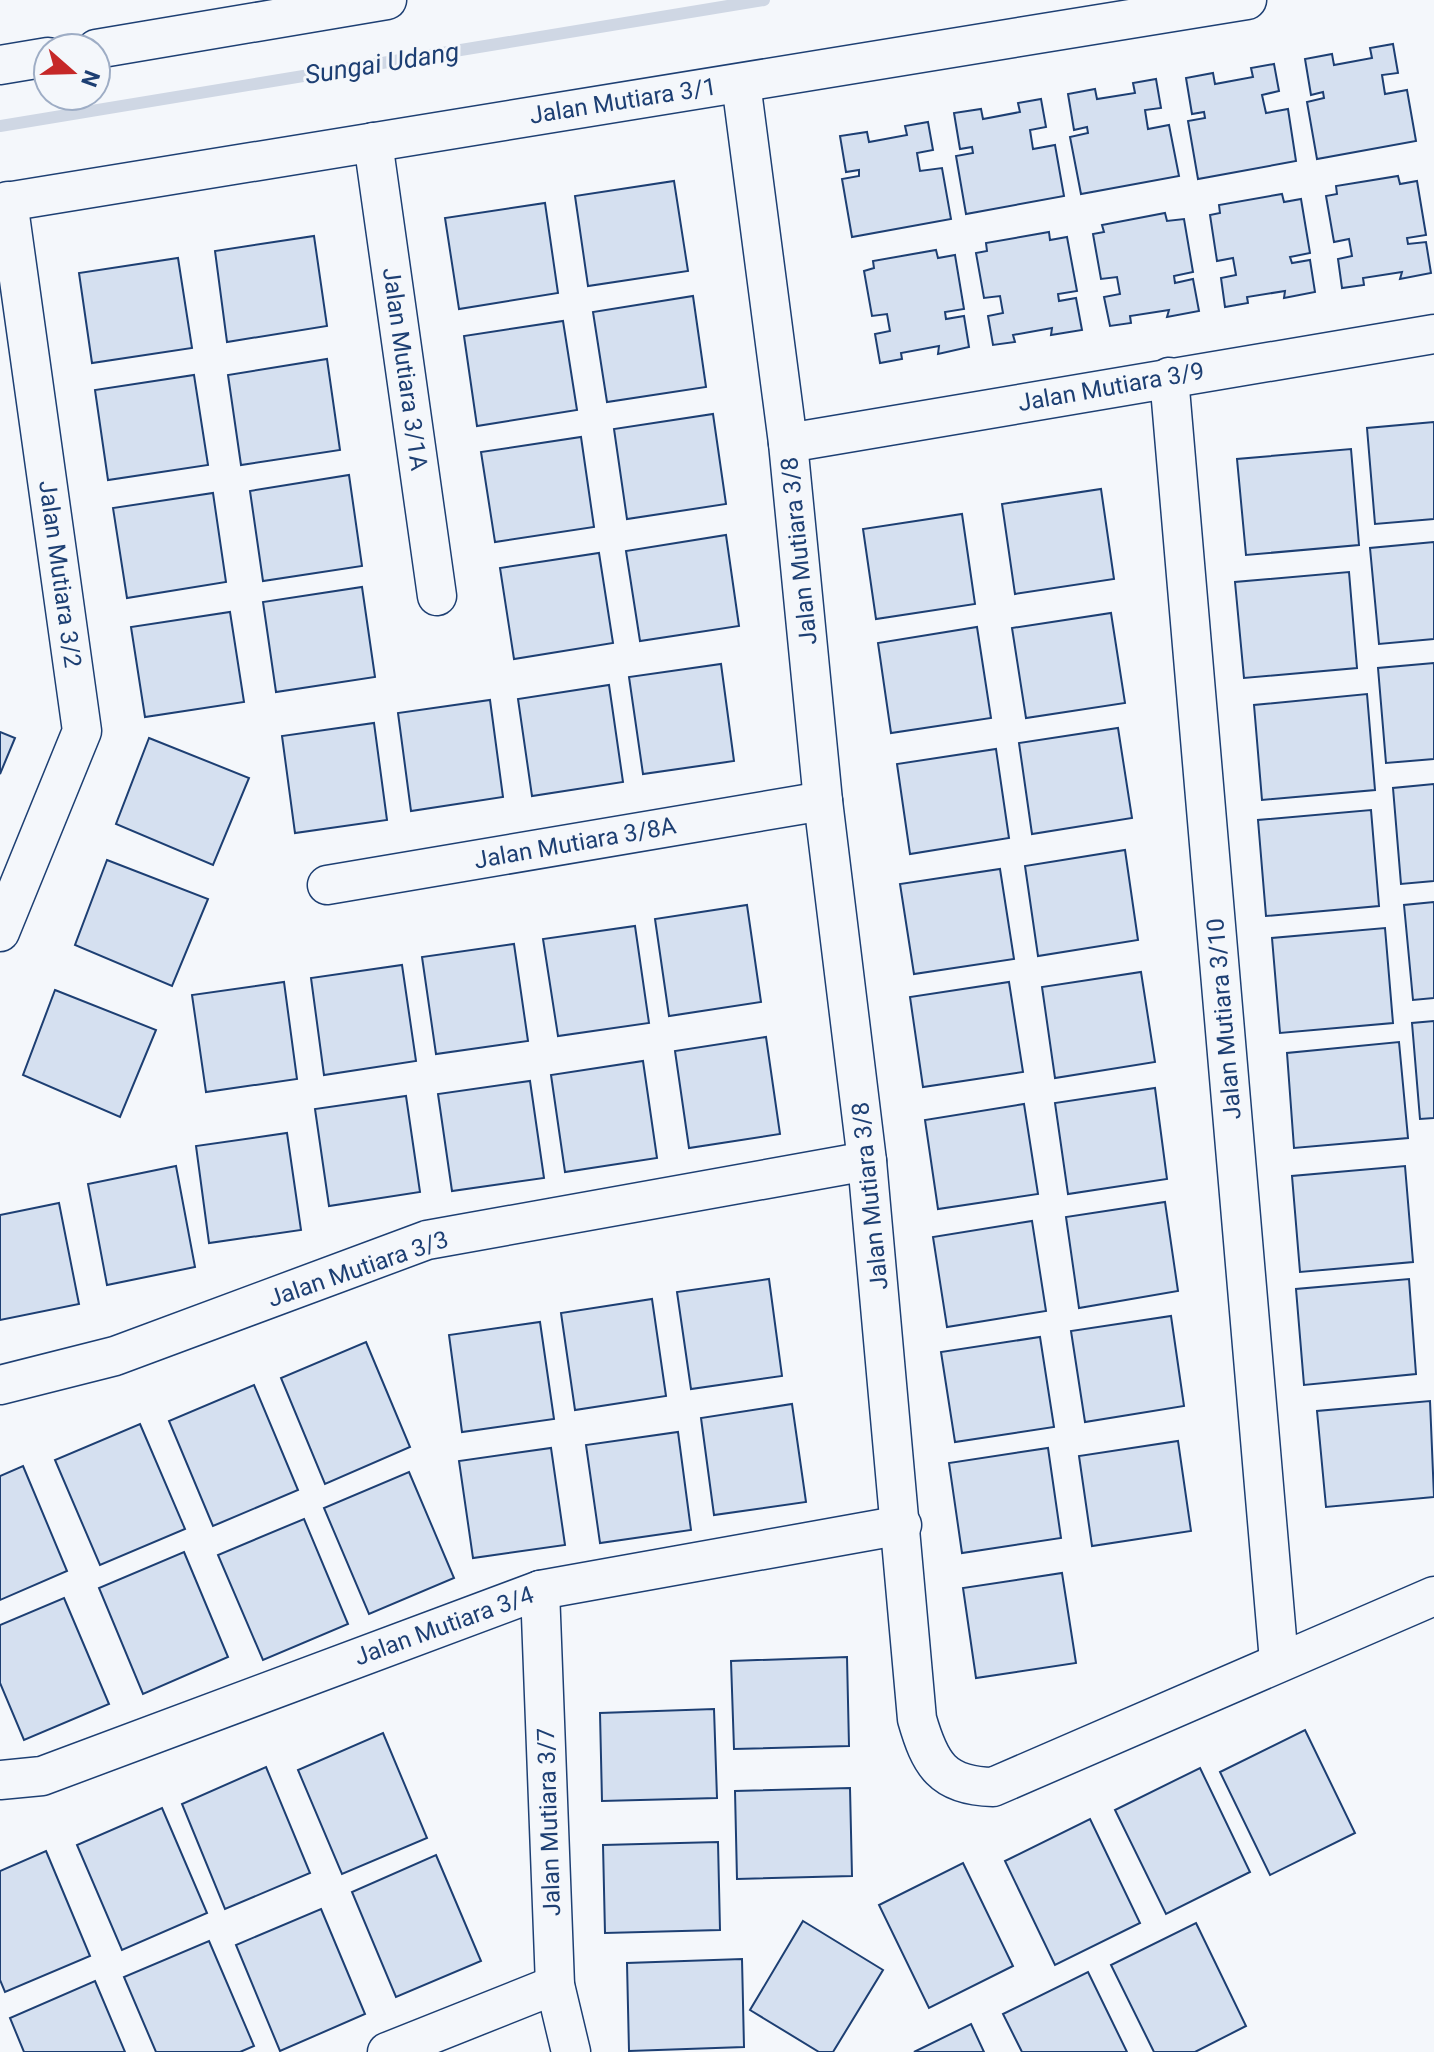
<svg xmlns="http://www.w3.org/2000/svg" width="1434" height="2052" font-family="Roboto,sans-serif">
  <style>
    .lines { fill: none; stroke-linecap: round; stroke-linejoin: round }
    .stream { stroke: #cfd7e4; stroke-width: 12 }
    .building { fill: #d5e0f0; stroke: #1d3f73; stroke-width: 2 }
    .street-casing { stroke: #1d3f73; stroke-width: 41 }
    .street { stroke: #f4f7fb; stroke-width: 38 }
    .labels { text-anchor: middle; stroke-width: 6; stroke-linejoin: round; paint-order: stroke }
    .street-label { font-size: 24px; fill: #1d3f73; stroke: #f4f7fb }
    .water-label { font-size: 26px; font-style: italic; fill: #1d3f73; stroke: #f4f7fb }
  </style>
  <rect width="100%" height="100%" fill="#f4f7fb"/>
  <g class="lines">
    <!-- stream -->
    <path class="stream" d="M 0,126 L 764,0"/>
  </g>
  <!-- building -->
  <g class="building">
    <path d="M 1393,44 L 1398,73 L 1382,75 L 1385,94 L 1407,90 L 1416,141 L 1317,159 L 1307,102 L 1324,98 L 1323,92 L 1311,95 L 1305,59 L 1332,54 L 1334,65 L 1372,58 L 1370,48 Z"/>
    <path d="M 1274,64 L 1279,91 L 1262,95 L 1266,113 L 1288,109 L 1296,161 L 1198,179 L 1188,121 L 1205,118 L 1204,112 L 1192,114 L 1186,78 L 1213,73 L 1215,84 L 1253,77 L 1251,68 Z"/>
    <path d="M 1156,79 L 1161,108 L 1145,110 L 1148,129 L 1169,125 L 1179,176 L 1081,194 L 1070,137 L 1088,133 L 1087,127 L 1074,130 L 1068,94 L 1095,89 L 1097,99 L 1135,93 L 1133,83 Z"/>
    <path d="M 1041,99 L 1046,127 L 1030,130 L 1033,149 L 1055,145 L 1064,196 L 966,214 L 956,156 L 973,153 L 972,147 L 960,149 L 954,113 L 981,109 L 983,119 L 1020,112 L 1018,103 Z"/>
    <path d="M 928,122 L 933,150 L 917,153 L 920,171 L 942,168 L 951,219 L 852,237 L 842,179 L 859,176 L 859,170 L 846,172 L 840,136 L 867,132 L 869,142 L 907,135 L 905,126 Z"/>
    <path d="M 1398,176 L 1400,184 L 1417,181 L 1426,235 L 1407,238 L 1408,244 L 1426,242 L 1431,273 L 1400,279 L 1402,272 L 1363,278 L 1364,285 L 1342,288 L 1338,259 L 1352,256 L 1349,239 L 1334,242 L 1326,196 L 1337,194 L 1336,186 Z"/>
    <path d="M 674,181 L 688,271 L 588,286 L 575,196 Z"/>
    <path d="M 1282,194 L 1284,202 L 1301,199 L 1310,253 L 1290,257 L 1292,263 L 1310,260 L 1315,292 L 1284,298 L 1285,291 L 1247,297 L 1248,303 L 1225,307 L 1221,278 L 1236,275 L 1233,258 L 1217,261 L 1210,215 L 1220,213 L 1219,205 Z"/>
    <path d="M 545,203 L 558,293 L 459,309 L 445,218 Z"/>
    <path d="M 1165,213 L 1167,221 L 1184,219 L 1193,272 L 1174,276 L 1175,283 L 1193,279 L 1199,311 L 1167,317 L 1169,310 L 1130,316 L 1131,323 L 1110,326 L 1104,297 L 1120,294 L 1117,277 L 1101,279 L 1093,234 L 1104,232 L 1102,225 Z"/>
    <path d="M 1049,232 L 1050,240 L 1067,237 L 1077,291 L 1058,294 L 1059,301 L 1076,298 L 1082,330 L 1051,335 L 1052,328 L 1013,335 L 1015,342 L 993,345 L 988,316 L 1003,313 L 1000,296 L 984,298 L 976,253 L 987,251 L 986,243 Z"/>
    <path d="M 314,236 L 327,326 L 227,342 L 215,251 Z"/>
    <path d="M 936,250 L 938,258 L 955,255 L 964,309 L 945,312 L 946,319 L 964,316 L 969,347 L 938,354 L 939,346 L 901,353 L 902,359 L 880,363 L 875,334 L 890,331 L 887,314 L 872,316 L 864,271 L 874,268 L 873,261 Z"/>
    <path d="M 178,258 L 192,348 L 92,363 L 79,273 Z"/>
    <path d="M 693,296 L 706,387 L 607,402 L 593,312 Z"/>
    <path d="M 563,321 L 577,410 L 477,426 L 464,336 Z"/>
    <path d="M 327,359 L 340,450 L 241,465 L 228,375 Z"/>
    <path d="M 194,375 L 208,465 L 108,480 L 95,390 Z"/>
    <path d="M 713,414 L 726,504 L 627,519 L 614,429 Z"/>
    <path d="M 1434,422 L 1434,519 L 1375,524 L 1367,428 Z"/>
    <path d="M 581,437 L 594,527 L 495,542 L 481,452 Z"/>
    <path d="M 1351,449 L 1359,545 L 1246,555 L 1237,459 Z"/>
    <path d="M 349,475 L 362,566 L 263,581 L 250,491 Z"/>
    <path d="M 1101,489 L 1114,579 L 1015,594 L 1002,504 Z"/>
    <path d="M 213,493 L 226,582 L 127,598 L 113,508 Z"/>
    <path d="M 962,514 L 975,604 L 876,619 L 863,529 Z"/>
    <path d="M 726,535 L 739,626 L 640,641 L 626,551 Z"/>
    <path d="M 1434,542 L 1434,639 L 1379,644 L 1370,548 Z"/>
    <path d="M 599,553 L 613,643 L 514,659 L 500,568 Z"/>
    <path d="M 1349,572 L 1357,668 L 1244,678 L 1235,582 Z"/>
    <path d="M 362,587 L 375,677 L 276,692 L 263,602 Z"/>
    <path d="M 230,612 L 244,702 L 145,717 L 131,627 Z"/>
    <path d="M 1111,613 L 1125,703 L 1026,718 L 1012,628 Z"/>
    <path d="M 977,627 L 991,718 L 891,733 L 878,643 Z"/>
    <path d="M 1434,663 L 1434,759 L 1386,763 L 1378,668 Z"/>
    <path d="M 721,664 L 734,761 L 643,774 L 629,677 Z"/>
    <path d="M 609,685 L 623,782 L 532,796 L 518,699 Z"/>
    <path d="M 1367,694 L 1375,790 L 1262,800 L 1254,705 Z"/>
    <path d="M 490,700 L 503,797 L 411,811 L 398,713 Z"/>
    <path d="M 374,723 L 387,820 L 295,833 L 282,736 Z"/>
    <path d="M 1118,728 L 1132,818 L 1032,834 L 1019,743 Z"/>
    <path d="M 0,732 L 15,738 L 0,774 Z"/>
    <path d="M 149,738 L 249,778 L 213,865 L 116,824 Z"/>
    <path d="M 996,749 L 1009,838 L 910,854 L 897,764 Z"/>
    <path d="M 1434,784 L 1434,881 L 1401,884 L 1393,788 Z"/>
    <path d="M 1371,810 L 1379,906 L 1266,916 L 1258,820 Z"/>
    <path d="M 1125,850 L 1138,940 L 1038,956 L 1025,866 Z"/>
    <path d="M 107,860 L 208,899 L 172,986 L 75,945 Z"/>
    <path d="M 1000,869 L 1014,959 L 914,974 L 900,884 Z"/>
    <path d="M 1434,902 L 1434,998 L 1413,1000 L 1404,905 Z"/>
    <path d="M 747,905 L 761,1002 L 669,1016 L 655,919 Z"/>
    <path d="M 635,926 L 649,1023 L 558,1036 L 543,939 Z"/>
    <path d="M 1385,928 L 1393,1023 L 1280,1033 L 1272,938 Z"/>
    <path d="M 514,944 L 528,1041 L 436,1054 L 422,957 Z"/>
    <path d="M 402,965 L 416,1061 L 324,1075 L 311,978 Z"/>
    <path d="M 1141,972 L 1155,1062 L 1055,1078 L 1042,987 Z"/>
    <path d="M 284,982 L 297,1079 L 206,1092 L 192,995 Z"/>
    <path d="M 1009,982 L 1023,1072 L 923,1087 L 910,997 Z"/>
    <path d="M 55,990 L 156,1030 L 120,1117 L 23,1075 Z"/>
    <path d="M 1434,1021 L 1434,1118 L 1420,1119 L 1412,1023 Z"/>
    <path d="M 766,1037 L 780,1134 L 689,1148 L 675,1051 Z"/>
    <path d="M 1399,1042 L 1408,1138 L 1294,1148 L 1287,1053 Z"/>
    <path d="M 643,1061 L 657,1158 L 565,1172 L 551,1075 Z"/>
    <path d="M 530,1081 L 544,1178 L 452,1191 L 438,1094 Z"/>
    <path d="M 1155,1088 L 1167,1179 L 1068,1194 L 1055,1103 Z"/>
    <path d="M 406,1096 L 420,1192 L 329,1206 L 315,1109 Z"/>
    <path d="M 1024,1104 L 1038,1194 L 938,1209 L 925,1120 Z"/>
    <path d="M 287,1133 L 301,1230 L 209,1243 L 196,1146 Z"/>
    <path d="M 176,1166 L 195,1267 L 107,1285 L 88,1184 Z"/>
    <path d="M 1405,1166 L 1413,1262 L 1300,1272 L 1292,1176 Z"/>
    <path d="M 1165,1202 L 1178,1291 L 1079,1308 L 1066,1217 Z"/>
    <path d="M 59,1203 L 79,1304 L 0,1320 L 0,1215 Z"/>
    <path d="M 1032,1221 L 1046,1311 L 947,1327 L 933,1237 Z"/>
    <path d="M 769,1279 L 782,1376 L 691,1389 L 677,1292 Z"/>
    <path d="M 1409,1279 L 1416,1374 L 1304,1385 L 1296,1289 Z"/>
    <path d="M 652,1299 L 666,1396 L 575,1410 L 561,1313 Z"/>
    <path d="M 1171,1316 L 1184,1406 L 1085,1422 L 1071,1331 Z"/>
    <path d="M 540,1322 L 554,1419 L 462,1432 L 449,1335 Z"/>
    <path d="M 1040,1337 L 1054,1427 L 955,1442 L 941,1352 Z"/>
    <path d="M 366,1342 L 410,1447 L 325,1484 L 281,1378 Z"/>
    <path d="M 254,1385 L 298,1490 L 213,1526 L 169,1421 Z"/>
    <path d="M 1430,1401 L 1434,1497 L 1326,1507 L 1317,1411 Z"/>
    <path d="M 792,1404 L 806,1502 L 714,1515 L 701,1418 Z"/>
    <path d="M 140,1424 L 185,1529 L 100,1565 L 55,1460 Z"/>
    <path d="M 678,1432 L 691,1530 L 600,1543 L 586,1445 Z"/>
    <path d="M 1178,1441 L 1191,1531 L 1092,1546 L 1079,1456 Z"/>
    <path d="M 551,1448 L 565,1545 L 473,1558 L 459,1461 Z"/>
    <path d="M 1048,1448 L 1061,1538 L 962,1553 L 949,1463 Z"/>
    <path d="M 23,1466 L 67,1571 L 0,1600 L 0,1476 Z"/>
    <path d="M 409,1472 L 454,1578 L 369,1614 L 324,1508 Z"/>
    <path d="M 304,1519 L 348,1624 L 263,1660 L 218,1555 Z"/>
    <path d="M 184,1552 L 228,1657 L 143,1694 L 99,1588 Z"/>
    <path d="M 1062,1573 L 1076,1663 L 976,1678 L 963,1588 Z"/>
    <path d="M 64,1598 L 109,1704 L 24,1740 L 0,1683 L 0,1625 Z"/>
    <path d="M 847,1657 L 849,1746 L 734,1749 L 731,1661 Z"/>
    <path d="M 714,1709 L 717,1798 L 602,1801 L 600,1713 Z"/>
    <path d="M 1305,1730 L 1355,1833 L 1270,1875 L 1220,1772 Z"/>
    <path d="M 383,1733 L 427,1838 L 342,1874 L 298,1770 Z"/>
    <path d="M 266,1767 L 310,1873 L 225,1909 L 182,1804 Z"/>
    <path d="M 1200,1768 L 1250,1872 L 1166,1914 L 1115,1810 Z"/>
    <path d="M 850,1788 L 852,1876 L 737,1879 L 735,1791 Z"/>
    <path d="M 162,1808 L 207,1913 L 122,1950 L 77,1845 Z"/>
    <path d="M 1090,1819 L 1140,1923 L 1055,1965 L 1005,1861 Z"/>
    <path d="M 718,1842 L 720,1930 L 605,1933 L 603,1845 Z"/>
    <path d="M 46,1851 L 90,1956 L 5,1992 L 0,1980 L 0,1871 Z"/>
    <path d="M 436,1855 L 481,1961 L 396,1997 L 352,1892 Z"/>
    <path d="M 963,1863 L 1013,1966 L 929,2008 L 879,1905 Z"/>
    <path d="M 321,1909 L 365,2014 L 280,2051 L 236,1945 Z"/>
    <path d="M 803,1921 L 883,1970 L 833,2052 L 819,2052 L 750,2010 Z"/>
    <path d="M 1196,1923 L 1246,2026 L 1195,2052 L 1154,2052 L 1111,1965 Z"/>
    <path d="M 209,1941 L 254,2046 L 240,2052 L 156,2052 L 124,1977 Z"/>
    <path d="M 742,1959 L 744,2047 L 629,2051 L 627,1963 Z"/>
    <path d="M 1088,1972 L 1127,2052 L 1022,2052 L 1003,2014 Z"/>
    <path d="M 95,1981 L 125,2052 L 24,2052 L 10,2018 Z"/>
    <path d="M 971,2024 L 984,2052 L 914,2052 Z"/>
  </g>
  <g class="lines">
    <!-- street casing -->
    <g class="street-casing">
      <g id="street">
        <path d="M 96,49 L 387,0"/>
        <path d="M 0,65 L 48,57"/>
        <path d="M 741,83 L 788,443 L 823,801 L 867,1161 L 917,1719 C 930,1764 942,1786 993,1787 L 1434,1596"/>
        <path d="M 373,142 L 437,596"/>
        <path d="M 0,203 L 1247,0"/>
        <path d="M 1169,377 L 1279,1661"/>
        <path d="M 788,443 L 1434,334"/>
        <path d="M 327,885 L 823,801"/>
        <path d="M 0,932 L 82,731 L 8,201"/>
        <path d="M 0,1385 L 115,1356 L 427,1240 L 867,1161"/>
        <path d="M 540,1590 L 555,1985 L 571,2052"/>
        <path d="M 0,1780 L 42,1776 L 540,1590 L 902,1525"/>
        <path d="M 387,2052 L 555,1985"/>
      </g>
    </g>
    <!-- street -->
    <use href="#street" class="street"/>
  </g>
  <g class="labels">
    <!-- street labels -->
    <g class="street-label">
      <text transform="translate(623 101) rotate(-9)" y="8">Jalan Mutiara 3/1</text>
      <text transform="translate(405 369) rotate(82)" y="8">Jalan Mutiara 3/1A</text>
      <text transform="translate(1111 387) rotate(-10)" y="8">Jalan Mutiara 3/9</text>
      <text transform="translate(799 551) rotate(-96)" y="8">Jalan Mutiara 3/8</text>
      <text transform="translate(60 574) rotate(82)" y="8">Jalan Mutiara 3/2</text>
      <text transform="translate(575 843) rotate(-10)" y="8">Jalan Mutiara 3/8A</text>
      <text transform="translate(1224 1019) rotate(-95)" y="8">Jalan Mutiara 3/10</text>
      <text transform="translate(870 1196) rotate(-96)" y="8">Jalan Mutiara 3/8</text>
      <text transform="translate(358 1269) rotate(-19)" y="8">Jalan Mutiara 3/3</text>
      <text transform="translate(444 1626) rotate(-20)" y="8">Jalan Mutiara 3/4</text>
      <text transform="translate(549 1822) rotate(-92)" y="8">Jalan Mutiara 3/7</text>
    </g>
    <!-- water labels -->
    <g class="water-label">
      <text transform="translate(382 63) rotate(-9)" y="9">Sungai Udang</text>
    </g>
  </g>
  <!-- north arrow -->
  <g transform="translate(72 72) rotate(110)"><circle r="38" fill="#f4f7fb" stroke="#9eadc5" stroke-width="2"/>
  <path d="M0-6L14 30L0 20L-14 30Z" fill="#c62828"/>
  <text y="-12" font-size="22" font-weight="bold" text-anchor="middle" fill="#1d3f73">N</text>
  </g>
</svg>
